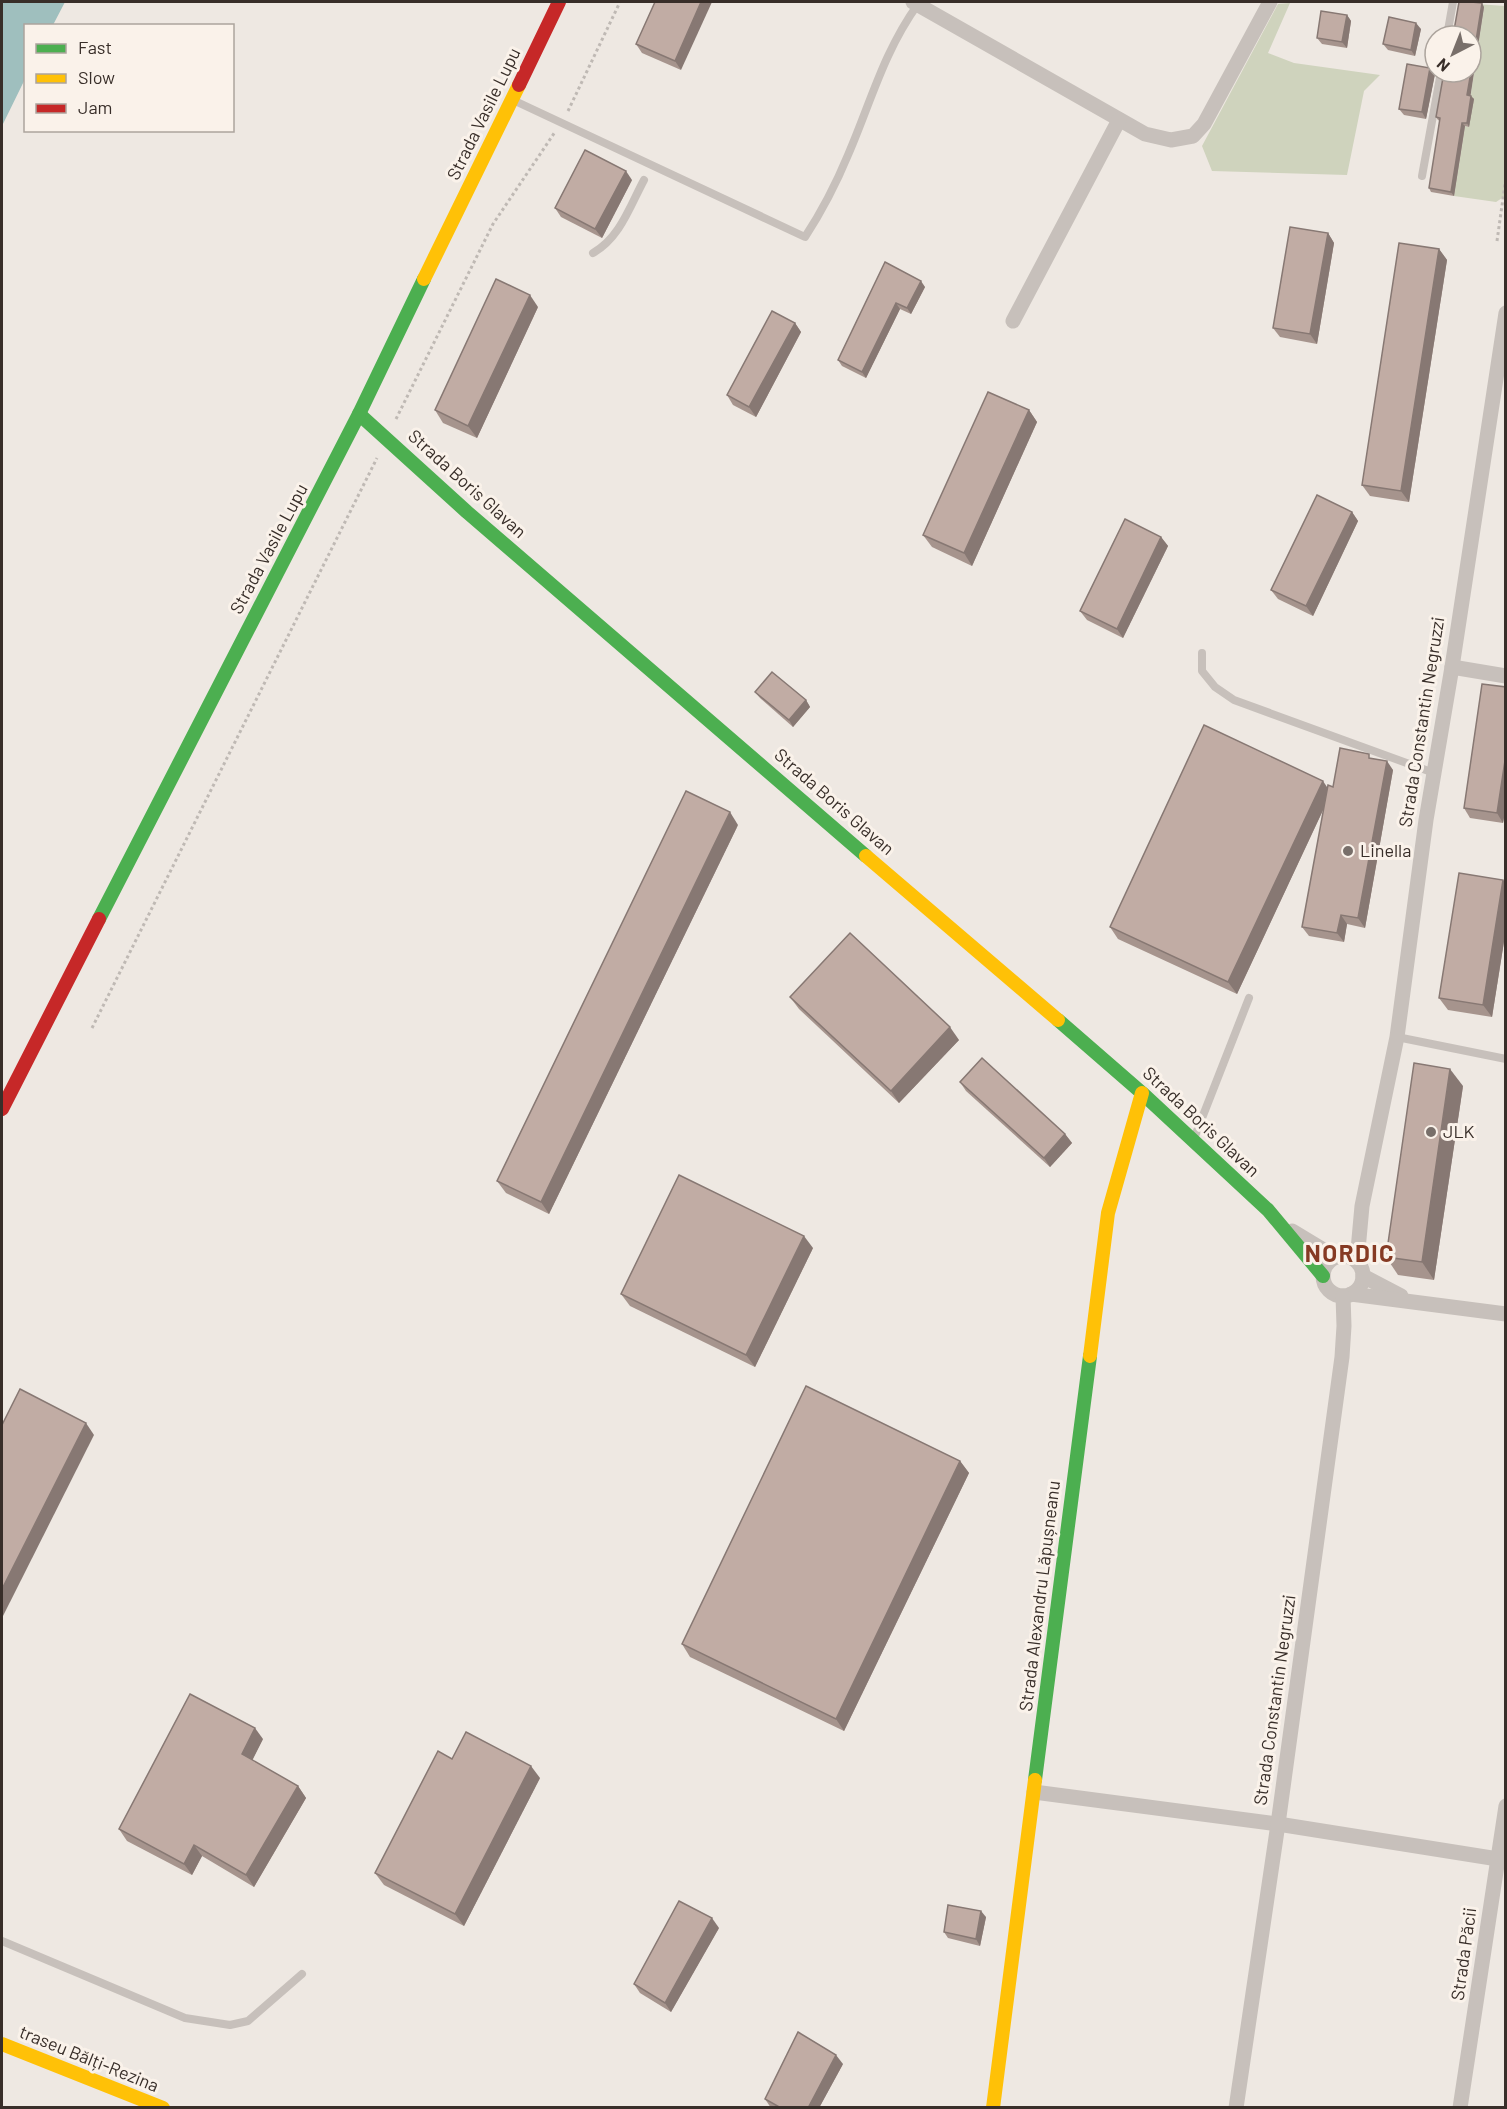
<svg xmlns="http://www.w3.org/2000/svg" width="1507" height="2109" font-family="Barlow,sans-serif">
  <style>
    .green { fill: #cfd3bd }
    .water { fill: #9fbfbe }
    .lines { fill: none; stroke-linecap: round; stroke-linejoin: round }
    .path { stroke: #bfb9b4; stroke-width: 3; stroke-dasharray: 3 3; stroke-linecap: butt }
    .lane { stroke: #c7c0bb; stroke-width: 8 }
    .street { stroke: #c7c0bb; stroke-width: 15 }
    .fast { stroke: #4caf50; stroke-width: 14 }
    .slow { stroke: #ffc107; stroke-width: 14 }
    .jam { stroke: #c62828; stroke-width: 14 }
    .wall { fill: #a6948d }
    .shaded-wall { fill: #877873 }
    .building { fill: #c1aca4; stroke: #877873; stroke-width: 1.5 }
    .poi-dot { fill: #786f6a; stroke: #faf2ea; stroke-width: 2 }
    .labels { text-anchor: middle; stroke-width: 6; stroke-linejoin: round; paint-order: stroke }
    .street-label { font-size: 18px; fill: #382e29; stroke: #faf2ea }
    .poi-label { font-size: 18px; fill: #382e29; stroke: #faf2ea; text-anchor: start }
    .district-label { font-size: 24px; font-weight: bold; letter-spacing: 1.5px; fill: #863a23; stroke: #faf2ea }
  </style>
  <rect width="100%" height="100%" fill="#eee8e2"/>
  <!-- green -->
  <g class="green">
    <path d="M 1290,3 L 1268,53 L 1294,63 L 1380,75 L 1364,91 L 1347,175 L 1212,171 L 1202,146 L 1278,4 Z"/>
    <path d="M 1462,3 L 1505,6 L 1505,196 L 1496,202 L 1454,196 L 1465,126 L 1469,127 L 1470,99 L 1484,7 Z"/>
  </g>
  <!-- water -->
  <path class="water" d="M 2,2 L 65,2 L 53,25 L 26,26 L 25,79 L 2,126 Z"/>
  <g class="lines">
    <!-- path -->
    <g class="path">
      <path d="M 568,111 L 620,2"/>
      <path d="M 1497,241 L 1506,177"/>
      <path d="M 396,419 L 493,224 L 555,132"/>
      <path d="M 92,1028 L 377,458"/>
    </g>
    <!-- lane -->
    <g class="lane">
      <path d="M 1447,36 L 1453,2"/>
      <path d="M 515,101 L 805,237 C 822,211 836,184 848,155 C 871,102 883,53 918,4"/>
      <path d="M 1422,176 L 1441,72"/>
      <path d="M 593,253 C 620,238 630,206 644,180"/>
      <path d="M 1202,653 L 1202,671 L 1215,687 L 1234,700 L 1434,773"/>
      <path d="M 1397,1037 L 1506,1059"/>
      <path d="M 1195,1136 L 1249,998"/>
      <path d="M 2,1941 L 185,2018 L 230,2025 L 248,2021 L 302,1974"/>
    </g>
    <!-- street -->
    <g class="street">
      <path d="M 913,2 L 1145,134 L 1171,140 L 1193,136 L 1204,124 L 1270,2"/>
      <path d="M 1013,321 L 1119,120"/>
      <path d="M 1452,667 L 1506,676"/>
      <path d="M 1292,1231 L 1335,1257"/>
      <circle cx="1343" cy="1276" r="20"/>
      <path d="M 1357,1261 L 1362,1206 L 1397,1037 L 1426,820 L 1452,667 L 1506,313"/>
      <path d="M 1363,1276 L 1401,1296"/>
      <path d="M 1351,1294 L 1506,1314"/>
      <path d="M 1034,1792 L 1278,1824 L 1498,1859"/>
      <path d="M 1236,2108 L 1278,1824 L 1342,1357 L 1344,1326 L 1343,1296"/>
      <path d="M 1460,2108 L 1506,1806"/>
    </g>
    <!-- fast -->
    <g class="fast">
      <path d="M 359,414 L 467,512 L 866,856"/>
      <path d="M 99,919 L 359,414 L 424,279"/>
      <path d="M 1058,1020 L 1142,1093 L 1268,1210 L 1323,1276"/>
      <path d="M 1035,1780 L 1090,1356"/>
    </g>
    <!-- slow -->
    <g class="slow">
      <path d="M 424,279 L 519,85"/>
      <path d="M 866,856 L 1058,1020"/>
      <path d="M 1090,1356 L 1108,1213 L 1142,1093"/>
      <path d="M 2,2044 L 163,2108"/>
      <path d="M 993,2108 L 1035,1780"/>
    </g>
    <!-- jam -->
    <g class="jam">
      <path d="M 519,85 L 559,2"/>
      <path d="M 2,1109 L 99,919"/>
    </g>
  </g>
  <!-- wall -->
  <g class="wall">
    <path d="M 655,2 L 681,70 L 642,53 L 636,44 Z"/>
    <path d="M 1484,7 L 1470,96 L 1474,99 L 1469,127 L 1465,126 L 1454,196 L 1431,192 L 1429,188 L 1440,121 L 1438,120 L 1436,117 L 1448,73 Z"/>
    <path d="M 1347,15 L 1351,21 L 1347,48 L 1322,44 L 1317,38 Z"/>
    <path d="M 1421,29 L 1415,56 L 1388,50 L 1383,44 Z"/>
    <path d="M 1430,68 L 1435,74 L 1426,119 L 1404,115 L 1399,109 Z"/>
    <path d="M 632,180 L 602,238 L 561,217 L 555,208 Z"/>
    <path d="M 1328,233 L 1334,243 L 1317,344 L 1280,337 L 1273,328 Z"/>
    <path d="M 1439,249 L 1447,260 L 1409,502 L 1370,496 L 1362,485 Z"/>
    <path d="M 885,262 L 925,287 L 911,314 L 900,309 L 866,378 L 842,366 L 838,360 Z"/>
    <path d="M 538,307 L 477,438 L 443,423 L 435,410 Z"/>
    <path d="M 795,323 L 801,332 L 756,417 L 733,405 L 727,395 Z"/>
    <path d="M 1029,410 L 1037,422 L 972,566 L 932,547 L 923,535 Z"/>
    <path d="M 1352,512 L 1358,521 L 1313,616 L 1278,599 L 1271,590 Z"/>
    <path d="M 1161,537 L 1168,546 L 1123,638 L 1087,620 L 1080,611 Z"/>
    <path d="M 1506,687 L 1506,807 L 1503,823 L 1470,818 L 1464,808 Z"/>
    <path d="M 755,692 L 806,700 L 810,707 L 793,727 L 760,698 Z"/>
    <path d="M 1372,758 L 1393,770 L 1365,928 L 1347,924 L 1344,942 L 1309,936 L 1302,927 L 1324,808 L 1237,994 L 1118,939 L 1110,927 L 1328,788 L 1333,787 Z"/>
    <path d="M 738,825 L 549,1214 L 506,1193 L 497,1181 Z"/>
    <path d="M 1503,880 L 1506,884 L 1506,929 L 1492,1017 L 1448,1010 L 1439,998 Z"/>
    <path d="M 790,997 L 959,1040 L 899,1103 L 799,1009 Z"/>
    <path d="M 960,1082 L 1065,1134 L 1072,1143 L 1050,1167 L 966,1091 Z"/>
    <path d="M 1463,1086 L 1434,1280 L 1398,1275 L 1386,1257 Z"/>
    <path d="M 813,1248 L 755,1367 L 630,1306 L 621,1294 Z"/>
    <path d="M 960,1461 L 969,1473 L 844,1731 L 690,1657 L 682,1644 Z"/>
    <path d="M 263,1739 L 252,1760 L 298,1786 L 306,1798 L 254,1887 L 202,1856 L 192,1875 L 127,1841 L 119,1829 Z"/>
    <path d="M 540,1778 L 464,1926 L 384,1885 L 375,1873 Z"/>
    <path d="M 986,1917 L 980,1946 L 948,1938 L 944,1932 Z"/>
    <path d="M 719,1928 L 671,2012 L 640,1993 L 634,1984 Z"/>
    <path d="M 843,2064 L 819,2108 L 771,2108 L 765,2099 Z"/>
  </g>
  <!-- shaded-wall -->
  <g class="shaded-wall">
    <path d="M 701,2 L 712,2 L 681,70 L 675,61 Z"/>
    <path d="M 1482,3 L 1484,7 L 1470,99 L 1467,95 Z"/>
    <path d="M 1347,15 L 1351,21 L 1347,48 L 1342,42 Z"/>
    <path d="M 1416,23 L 1421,29 L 1415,56 L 1411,50 Z"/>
    <path d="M 1430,68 L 1435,74 L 1426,119 L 1422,112 Z"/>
    <path d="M 1471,96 L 1474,99 L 1469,127 L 1467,123 Z"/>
    <path d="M 1462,123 L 1465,126 L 1454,196 L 1451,192 Z"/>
    <path d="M 626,171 L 632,180 L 602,238 L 595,229 Z"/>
    <path d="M 1328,233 L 1334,243 L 1317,344 L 1310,334 Z"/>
    <path d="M 1439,249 L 1447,260 L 1409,502 L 1401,491 Z"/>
    <path d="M 921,281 L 925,287 L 911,314 L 907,308 Z"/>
    <path d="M 530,295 L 538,307 L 477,438 L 468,426 Z"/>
    <path d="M 896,303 L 900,309 L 866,378 L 862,372 Z"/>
    <path d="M 795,323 L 801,332 L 756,417 L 749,407 Z"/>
    <path d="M 1029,410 L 1037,422 L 972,566 L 964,553 Z"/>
    <path d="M 1352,512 L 1358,521 L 1313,616 L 1306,606 Z"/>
    <path d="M 1161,537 L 1168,546 L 1123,638 L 1117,629 Z"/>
    <path d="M 806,700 L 810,707 L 793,727 L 789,720 Z"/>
    <path d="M 1506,754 L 1506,807 L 1503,823 L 1497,813 Z"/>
    <path d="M 1387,761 L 1393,770 L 1365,928 L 1358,918 Z"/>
    <path d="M 1323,781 L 1331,793 L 1237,994 L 1228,982 Z"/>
    <path d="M 730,812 L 738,825 L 549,1214 L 541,1202 Z"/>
    <path d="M 1503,880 L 1506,884 L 1506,929 L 1492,1017 L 1483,1005 Z"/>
    <path d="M 1341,915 L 1347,924 L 1344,942 L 1337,933 Z"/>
    <path d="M 950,1027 L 959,1040 L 899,1103 L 891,1091 Z"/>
    <path d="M 1450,1069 L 1463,1086 L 1434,1280 L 1422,1262 Z"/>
    <path d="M 1065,1134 L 1072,1143 L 1050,1167 L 1044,1158 Z"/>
    <path d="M 804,1236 L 813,1248 L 755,1367 L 746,1355 Z"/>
    <path d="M 86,1423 L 94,1435 L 2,1618 L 2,1589 Z"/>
    <path d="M 960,1461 L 969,1473 L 844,1731 L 836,1719 Z"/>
    <path d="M 255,1728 L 263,1739 L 250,1765 L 242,1754 Z"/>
    <path d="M 531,1766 L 540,1778 L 464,1926 L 455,1914 Z"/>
    <path d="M 298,1786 L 306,1798 L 254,1887 L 246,1875 Z"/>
    <path d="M 194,1845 L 202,1856 L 192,1875 L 184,1864 Z"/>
    <path d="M 981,1911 L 986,1917 L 980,1946 L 976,1939 Z"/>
    <path d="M 712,1918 L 719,1928 L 671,2012 L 665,2003 Z"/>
    <path d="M 836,2055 L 843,2064 L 819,2108 L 808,2108 Z"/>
  </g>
  <!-- building -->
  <g class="building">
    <path d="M 655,2 L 701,2 L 675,61 L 636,44 Z"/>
    <path d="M 1459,2 L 1471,2 L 1482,3 L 1471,72 L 1471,36 L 1453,36 Z"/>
    <path d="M 1321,11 L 1347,15 L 1342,42 L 1317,38 Z"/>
    <path d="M 1389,17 L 1416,23 L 1411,50 L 1383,44 Z"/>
    <path d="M 1407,64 L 1430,68 L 1422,112 L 1399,109 Z"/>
    <path d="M 1444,72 L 1471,72 L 1467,95 L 1471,96 L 1467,123 L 1462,123 L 1451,192 L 1429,188 L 1440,118 L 1436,117 Z"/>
    <path d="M 585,150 L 626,171 L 595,229 L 555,208 Z"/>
    <path d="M 1290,227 L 1328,233 L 1310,334 L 1273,328 Z"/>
    <path d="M 1399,243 L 1439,249 L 1401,491 L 1362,485 Z"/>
    <path d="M 885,262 L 921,281 L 907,308 L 896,303 L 862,372 L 838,360 Z"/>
    <path d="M 496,279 L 530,295 L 468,426 L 435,410 Z"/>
    <path d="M 772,311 L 795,323 L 749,407 L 727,395 Z"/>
    <path d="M 988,392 L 1029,410 L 964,553 L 923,535 Z"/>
    <path d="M 1317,495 L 1352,512 L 1306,606 L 1271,590 Z"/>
    <path d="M 1125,519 L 1161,537 L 1117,629 L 1080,611 Z"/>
    <path d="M 772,672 L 806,700 L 789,720 L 755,692 Z"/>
    <path d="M 1482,684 L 1506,687 L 1506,754 L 1497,813 L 1464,808 Z"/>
    <path d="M 1204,725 L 1323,781 L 1228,982 L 1110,927 Z"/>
    <path d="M 1340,748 L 1369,754 L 1369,758 L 1387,761 L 1358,918 L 1341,915 L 1337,933 L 1302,927 L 1328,785 L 1333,787 Z"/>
    <path d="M 686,791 L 730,812 L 541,1202 L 497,1181 Z"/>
    <path d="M 1459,873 L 1503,880 L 1483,1005 L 1439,998 Z"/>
    <path d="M 850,933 L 950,1027 L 891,1091 L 790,997 Z"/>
    <path d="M 982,1058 L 1065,1134 L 1044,1158 L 960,1082 Z"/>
    <path d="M 1414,1063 L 1450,1069 L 1422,1262 L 1386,1257 Z"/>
    <path d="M 679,1175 L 804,1236 L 746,1355 L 621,1294 Z"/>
    <path d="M 806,1386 L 960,1461 L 836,1719 L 682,1644 Z"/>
    <path d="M 20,1389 L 86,1423 L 2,1589 L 2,1425 Z"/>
    <path d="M 190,1694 L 255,1728 L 242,1754 L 298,1786 L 246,1875 L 194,1845 L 184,1864 L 119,1829 Z"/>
    <path d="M 466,1732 L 531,1766 L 455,1914 L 375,1873 L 438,1751 L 452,1759 Z"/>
    <path d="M 679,1901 L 712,1918 L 665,2003 L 634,1984 Z"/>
    <path d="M 948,1905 L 981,1911 L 976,1939 L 944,1932 Z"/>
    <path d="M 798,2032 L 836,2055 L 808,2108 L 781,2108 L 765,2099 Z"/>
  </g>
  <!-- markers -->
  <g class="poi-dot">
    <circle cx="1348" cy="851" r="6"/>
    <circle cx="1431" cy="1132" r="6"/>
  </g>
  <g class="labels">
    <!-- street labels -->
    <g class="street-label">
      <text transform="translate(484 114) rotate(-64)" y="6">Strada Vasile Lupu</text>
      <text transform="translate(467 484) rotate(42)" y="6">Strada Boris Glavan</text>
      <text transform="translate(269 549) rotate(-62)" y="6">Strada Vasile Lupu</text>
      <text transform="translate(1422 722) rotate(-81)" y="6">Strada Constantin Negruzzi</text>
      <text transform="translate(834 802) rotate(41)" y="6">Strada Boris Glavan</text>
      <text transform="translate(1201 1122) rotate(43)" y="6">Strada Boris Glavan</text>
      <text transform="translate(1040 1596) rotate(-83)" y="6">Strada Alexandru Lăpușneanu</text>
      <text transform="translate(1275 1700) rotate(-82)" y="6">Strada Constantin Negruzzi</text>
      <text transform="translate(1464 1954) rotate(-82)" y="6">Strada Păcii</text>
      <text transform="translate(89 2059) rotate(22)" y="6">traseu Bălți-Rezina</text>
    </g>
    <!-- poi labels -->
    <g class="poi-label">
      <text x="1360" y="857">Linella</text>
      <text x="1443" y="1138">JLK</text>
    </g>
    <!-- district labels -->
    <g class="district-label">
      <text x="1350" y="1262">NORDIC</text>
    </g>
  </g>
  <!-- border -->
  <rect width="1507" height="2109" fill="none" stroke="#382e29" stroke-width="6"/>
  <!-- legend -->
  <rect x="24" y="24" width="210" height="108" fill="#faf2ea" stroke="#aca49d" stroke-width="1.5"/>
  <rect x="36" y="44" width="30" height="9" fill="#4caf50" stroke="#aca49d" stroke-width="1.5"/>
  <text x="78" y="54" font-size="18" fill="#382e29">Fast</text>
  <rect x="36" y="74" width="30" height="9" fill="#ffc107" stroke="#aca49d" stroke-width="1.5"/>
  <text x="78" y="84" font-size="18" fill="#382e29">Slow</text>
  <rect x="36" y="104" width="30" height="9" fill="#c62828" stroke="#aca49d" stroke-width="1.5"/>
  <text x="78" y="114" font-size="18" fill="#382e29">Jam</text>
  <!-- north arrow -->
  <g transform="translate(1453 54) rotate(222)"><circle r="28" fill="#faf2ea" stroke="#aca49d" stroke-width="1.5"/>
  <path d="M0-4.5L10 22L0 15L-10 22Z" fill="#786f6a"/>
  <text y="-9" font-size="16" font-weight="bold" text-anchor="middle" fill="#382e29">N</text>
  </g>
</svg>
